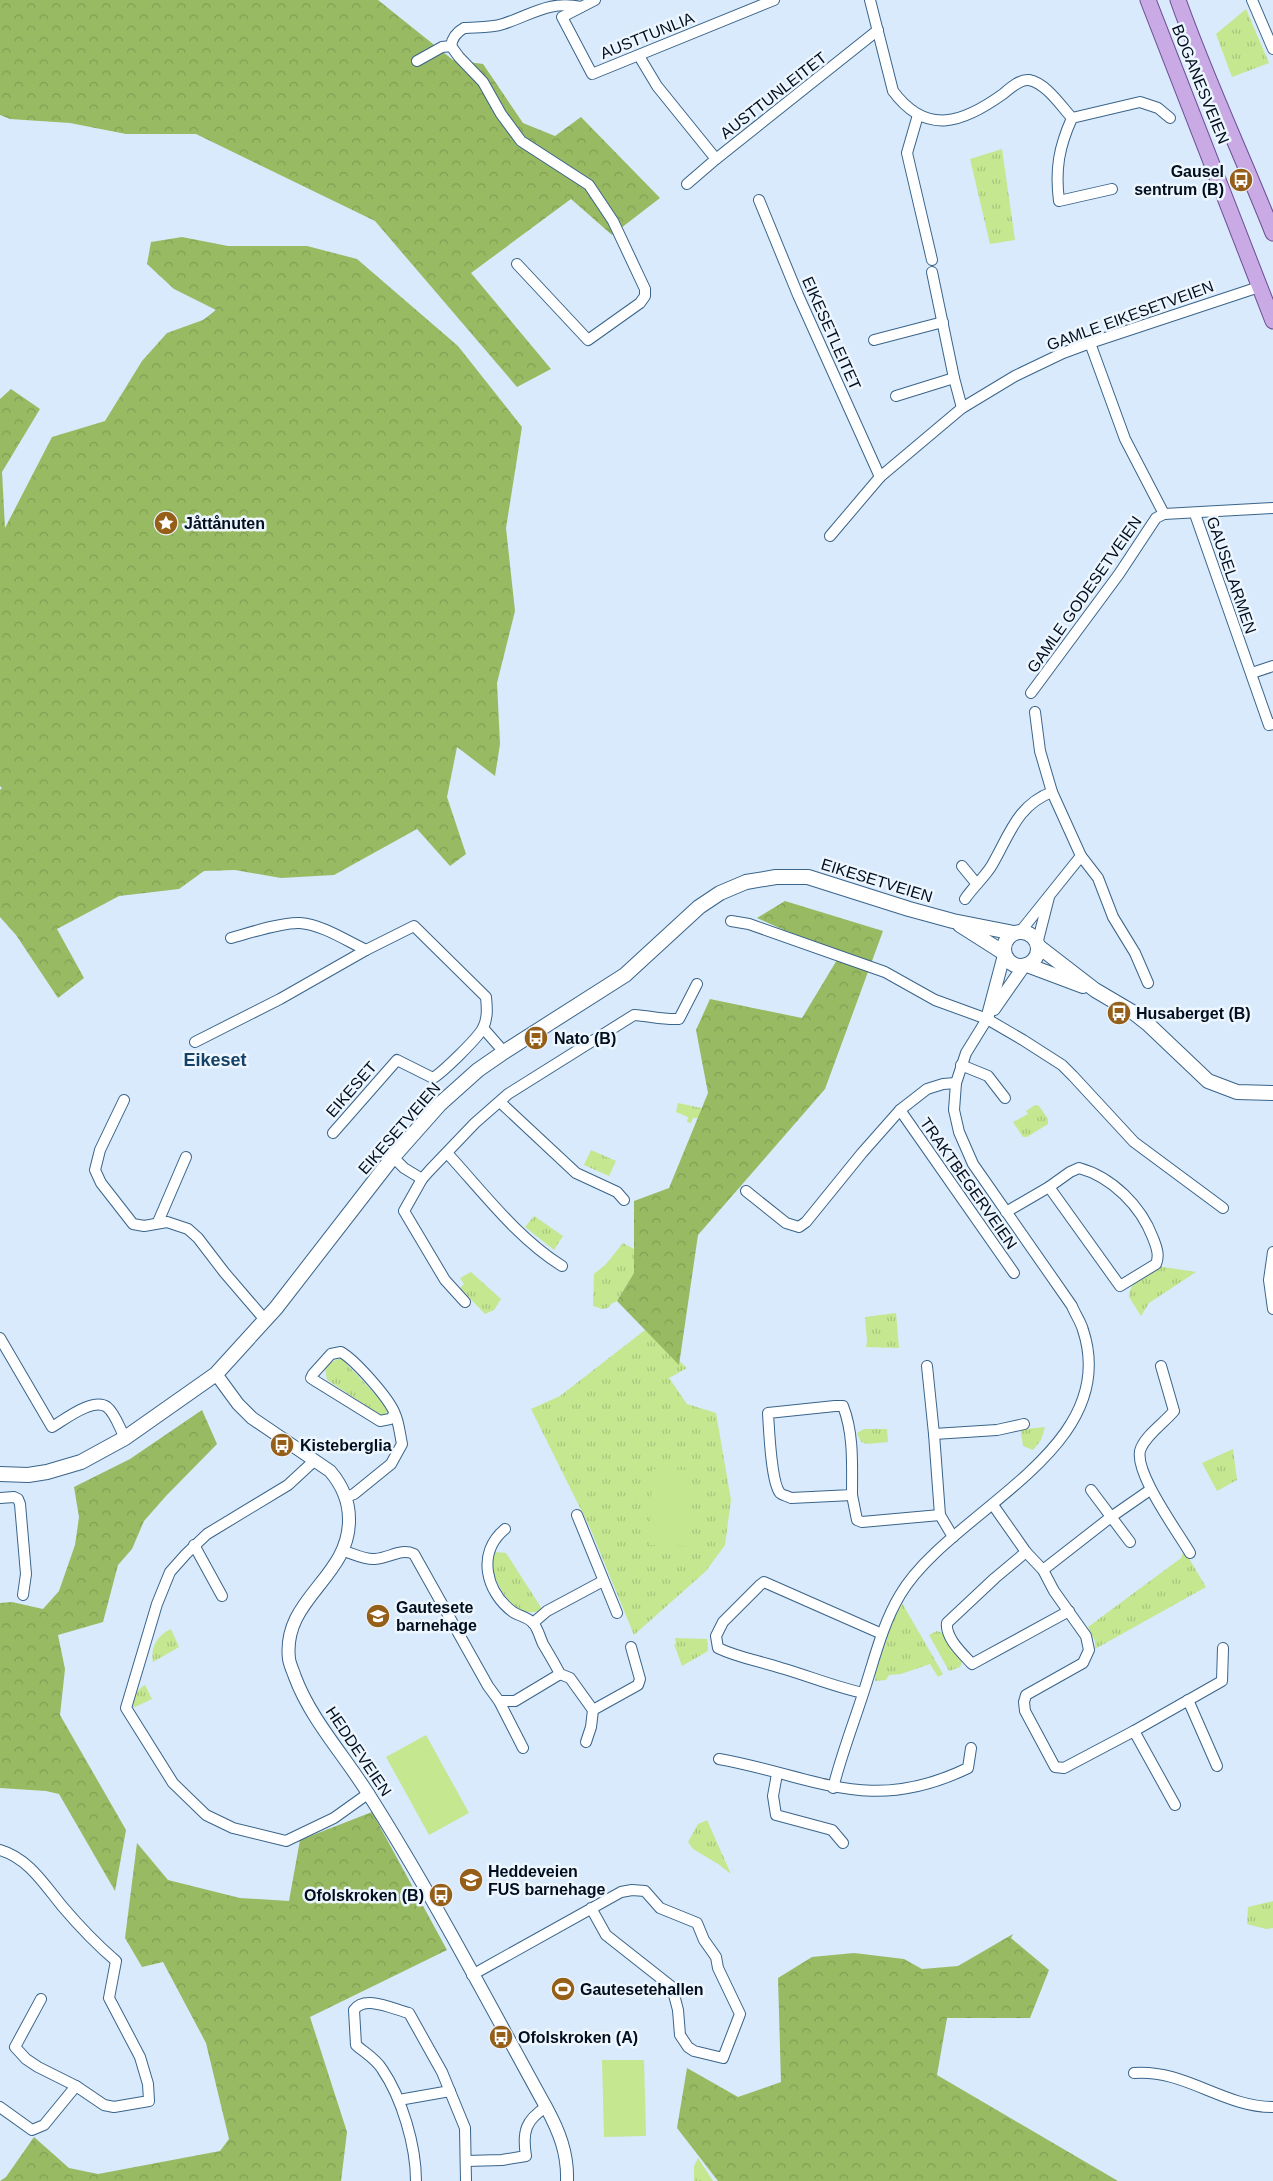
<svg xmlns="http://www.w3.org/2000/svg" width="1273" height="2181" font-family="Helvetica,sans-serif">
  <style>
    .grass { fill: url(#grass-tufts) }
    .forest { fill: url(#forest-crowns) }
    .pitch { fill: #c4e790 }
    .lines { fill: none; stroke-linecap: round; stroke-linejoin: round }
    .minor-casing { stroke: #3a648a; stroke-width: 12 }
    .tertiary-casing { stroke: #3a648a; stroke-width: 14 }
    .secondary-casing { stroke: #3a648a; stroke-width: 16 }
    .primary-casing { stroke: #6c4f93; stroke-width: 17 }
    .minor { stroke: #fff; stroke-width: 10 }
    .tertiary { stroke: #fff; stroke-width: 12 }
    .secondary { stroke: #fff; stroke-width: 14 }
    .primary { stroke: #c9aae5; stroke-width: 15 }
    .labels { text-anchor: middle; stroke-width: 5; stroke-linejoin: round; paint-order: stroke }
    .street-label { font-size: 16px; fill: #010e1d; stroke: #edf6ff }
    .poi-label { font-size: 16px; font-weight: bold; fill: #010e1d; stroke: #edf6ff; text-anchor: start }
    .neighbourhood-label { font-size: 18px; font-weight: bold; fill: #164265; stroke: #edf6ff }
  </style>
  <defs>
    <pattern id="grass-tufts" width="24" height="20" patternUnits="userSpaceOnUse" patternTransform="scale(1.25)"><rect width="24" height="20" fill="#c4e790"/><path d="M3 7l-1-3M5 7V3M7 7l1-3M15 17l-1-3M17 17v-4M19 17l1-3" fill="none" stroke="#a7c57c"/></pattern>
    <pattern id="forest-crowns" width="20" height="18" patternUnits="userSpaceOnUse" patternTransform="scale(1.25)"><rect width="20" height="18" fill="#98ba62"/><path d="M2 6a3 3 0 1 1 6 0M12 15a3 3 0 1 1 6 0" fill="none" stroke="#819f55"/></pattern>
  </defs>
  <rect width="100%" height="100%" fill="#d8eafc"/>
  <!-- grass -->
  <g class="grass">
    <path d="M 1246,9 L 1269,63 L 1232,77 L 1216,34 Z"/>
    <path d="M 1002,149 L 1015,240 L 990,244 L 970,159 Z"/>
    <path d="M 678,1103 L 701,1108 L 706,1113 L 699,1118 L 693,1118 L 691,1123 L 687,1122 L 688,1117 L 676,1112 Z"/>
    <path d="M 1035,1105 L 1039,1106 L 1048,1119 L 1048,1124 L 1027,1137 L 1023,1137 L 1013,1122 L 1028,1114 L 1026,1111 Z"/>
    <path d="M 591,1150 L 616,1161 L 609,1176 L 584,1165 Z"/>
    <path d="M 534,1216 L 563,1236 L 554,1250 L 525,1227 Z"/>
    <path d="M 623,1243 L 634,1249 L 634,1273 L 617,1301 L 611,1304 L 608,1308 L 602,1309 L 593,1306 L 594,1274 L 606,1264 Z"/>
    <path d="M 1157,1266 L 1196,1272 L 1149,1303 L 1141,1316 L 1129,1297 C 1130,1280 1145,1275 1157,1266 Z"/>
    <path d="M 471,1272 L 501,1299 L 494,1310 L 485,1314 L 460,1288 L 464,1284 L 460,1278 Z"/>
    <path d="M 896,1313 L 899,1348 L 866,1347 L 867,1341 L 865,1317 Z"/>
    <path d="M 645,1330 L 687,1368 L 669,1378 L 687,1404 L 716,1413 L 731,1500 L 725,1545 L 706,1571 L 634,1635 L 590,1528 L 531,1409 L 560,1396 Z"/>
    <path d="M 341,1358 L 388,1408 L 386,1414 L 382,1416 L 327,1380 L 325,1369 L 329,1363 Z"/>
    <path d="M 1025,1426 L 1026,1429 L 1045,1427 L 1041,1440 L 1033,1450 L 1023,1446 L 1020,1427 Z"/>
    <path d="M 864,1429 L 887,1429 L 888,1442 L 867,1444 L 861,1442 L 857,1433 Z"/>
    <path d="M 1233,1449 L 1237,1480 L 1217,1491 L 1202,1463 Z"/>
    <path d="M 1184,1550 L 1206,1587 L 1095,1649 L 1095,1641 L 1088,1627 L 1181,1558 Z"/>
    <path d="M 495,1552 L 506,1553 L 542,1609 C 519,1623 498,1590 493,1571 C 492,1565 493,1558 495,1552 Z"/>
    <path d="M 902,1603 L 943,1674 L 938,1677 L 930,1664 L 901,1674 L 889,1675 L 886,1680 L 875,1681 L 875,1675 L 892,1623 Z"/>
    <path d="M 171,1629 L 179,1647 L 153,1662 C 150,1647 158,1635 171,1629 Z"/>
    <path d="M 937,1631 L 943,1633 L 963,1660 L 960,1667 L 949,1671 L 929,1635 Z"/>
    <path d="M 675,1638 L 707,1639 L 708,1651 L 682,1666 L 674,1644 L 676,1644 Z"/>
    <path d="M 145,1685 L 152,1699 L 133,1708 C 133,1700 136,1689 145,1685 Z"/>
    <path d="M 707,1820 L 731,1874 L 718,1864 L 693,1849 L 688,1842 L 698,1824 Z"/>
    <path d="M 1273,1901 L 1273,1928 L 1266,1929 L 1247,1924 L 1248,1907 Z"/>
    <path d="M 698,2158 L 713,2181 L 694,2181 L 694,2166 Z"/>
  </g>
  <!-- forest -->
  <g class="forest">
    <path d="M 0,0 L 378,0 L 453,60 L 483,64 L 523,123 L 555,136 L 581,117 L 660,198 L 612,235 L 571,199 L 471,273 L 551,369 L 517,387 L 375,221 L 196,134 L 126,134 L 70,123 L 10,119 L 0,115 Z"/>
    <path d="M 182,237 L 228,246 L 307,246 L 357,259 L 458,346 L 522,427 L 506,528 L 515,611 L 497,683 L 500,744 L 495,776 L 457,747 L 447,797 L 466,854 L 450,866 L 417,829 L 334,875 L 281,878 L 235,870 L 204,871 L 179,889 L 119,896 L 57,929 L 84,978 L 58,998 L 16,935 L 0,917 L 0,790 L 2,788 L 0,786 L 0,399 L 11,389 L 40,409 L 2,472 L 5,528 L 52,437 L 105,421 L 142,361 L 167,333 L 203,320 L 216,310 L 174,289 L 147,264 L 151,242 Z"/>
    <path d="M 785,901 L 883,931 L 825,1089 L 698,1235 L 679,1365 L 617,1301 L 634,1273 L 634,1201 L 669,1188 L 708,1093 L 696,1030 L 710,999 L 802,1018 L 840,955 L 757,918 Z"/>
    <path d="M 202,1410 L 217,1444 L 166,1496 L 144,1521 L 132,1549 L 118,1565 L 103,1622 L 58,1635 L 65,1669 L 60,1715 L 126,1830 L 115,1891 L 59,1794 L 46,1791 L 0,1788 L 0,1603 L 12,1602 L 43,1609 L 59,1591 L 75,1545 L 79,1517 L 74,1487 L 130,1459 Z"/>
    <path d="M 372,1812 L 447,1950 L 310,2017 L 347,2132 L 341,2181 L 0,2181 L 6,2177 L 34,2137 L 69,2168 L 98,2174 L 220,2151 L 229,2139 L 206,2043 L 163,1962 L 142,1967 L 125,1938 L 137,1843 L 168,1880 L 240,1898 L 289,1901 L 300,1840 Z"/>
    <path d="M 1013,1934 L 1011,1938 L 1049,1970 L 1030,2018 L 947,2018 L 937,2075 L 1118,2181 L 718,2181 L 677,2128 L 687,2068 L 738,2097 L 781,2082 L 778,1978 L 812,1957 L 854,1953 L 904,1959 L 922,1969 L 958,1966 Z"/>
  </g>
  <!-- pitch -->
  <g class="pitch">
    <path d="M 652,1469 L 689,1470 L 687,1546 L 650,1545 Z"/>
    <path d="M 426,1735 L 469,1813 L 429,1835 L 386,1757 Z"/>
    <path d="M 602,2060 L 644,2060 L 646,2136 L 604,2137 Z"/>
  </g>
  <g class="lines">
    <!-- minor casing -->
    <g class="minor-casing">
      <g id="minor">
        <path d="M 595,0 L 562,17 L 592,74 L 774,0"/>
        <path d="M 870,0 L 893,91 C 927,137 964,122 1003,94 C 1010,88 1020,79 1029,80 C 1046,83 1061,106 1072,118 C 1059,147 1055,169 1059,201 L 1112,189"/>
        <path d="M 1252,0 L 1273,49"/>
        <path d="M 451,46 C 452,38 457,32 464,28 C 477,27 491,28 503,24 C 531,15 549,0 581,7"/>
        <path d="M 639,56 L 657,86 L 716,159 L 878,30"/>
        <path d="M 417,61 L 442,47 L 451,46 L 459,57 L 483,82 L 501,114 L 521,141 L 589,185 L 613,221 L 645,289 L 645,296 L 640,303 L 588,340 L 517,264"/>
        <path d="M 918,115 L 907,153 L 932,260"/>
        <path d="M 1072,118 L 1140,102 L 1158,108 L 1170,118"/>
        <path d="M 687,184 L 716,159"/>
        <path d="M 759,200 L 798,295 L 880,477"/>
        <path d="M 932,272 L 954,378 L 962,408"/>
        <path d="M 874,340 L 943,322"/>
        <path d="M 896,396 L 954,378"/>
        <path d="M 1164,514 L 1273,508"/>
        <path d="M 1195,514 L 1269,725 L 1273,724"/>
        <path d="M 830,536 L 880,477 L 962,408 L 1015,376 L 1063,353 L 1090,343 L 1259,287"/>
        <path d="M 1252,673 L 1273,666"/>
        <path d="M 1031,693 L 1119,574 L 1156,518 L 1164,514 L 1125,439 L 1090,343"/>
        <path d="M 1035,712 L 1040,751 L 1052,792 L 1081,856 L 1098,878 L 1113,917 L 1135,953 L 1148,983"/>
        <path d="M 962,866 L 976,883"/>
        <path d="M 965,899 C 973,887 985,877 992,865 C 1009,836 1017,805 1052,792"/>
        <path d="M 731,921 L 749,924 L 885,972 L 935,1000 L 987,1019 L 1023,1040 L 1062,1065 L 1073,1076 L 1134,1142 L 1223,1208"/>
        <path d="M 1020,932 L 1081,856"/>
        <path d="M 231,938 C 249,933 282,922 300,923 C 323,925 345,940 366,950"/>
        <path d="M 1037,944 L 1049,897"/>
        <path d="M 483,1028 L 504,1052"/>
        <path d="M 195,1042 L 280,999 L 366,950 L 414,926 L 486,997 C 487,1007 488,1018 483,1028 C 477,1039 443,1072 433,1078 L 397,1060 L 333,1133"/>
        <path d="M 961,1065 L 988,1076 L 1005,1098"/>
        <path d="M 124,1100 L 100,1150 L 95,1170 L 101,1183 L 133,1224 L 144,1226 L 167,1222 L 188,1229 L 198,1238 L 224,1272 L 260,1314 L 267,1319"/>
        <path d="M 500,1102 L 576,1173 L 617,1192 L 624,1200"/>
        <path d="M 900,1110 L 1014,1273"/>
        <path d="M 447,1153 C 483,1192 517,1238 562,1266"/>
        <path d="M 393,1157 L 404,1168 L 422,1179"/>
        <path d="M 1079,1168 C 1112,1177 1141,1206 1153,1238 C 1156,1246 1160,1255 1156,1264 L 1120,1286 L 1049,1187 L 1070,1172 Z"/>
        <path d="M 746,1191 L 786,1223 L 799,1227 L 806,1222 L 862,1153 L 900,1110 L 927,1089 L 943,1084 L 956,1083"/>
        <path d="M 1006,1212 L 1049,1187"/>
        <path d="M 158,1222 L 186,1157"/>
        <path d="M 1273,1252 L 1269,1280 L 1273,1309"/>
        <path d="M 465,1302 L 445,1280 L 404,1211 L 422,1179 L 430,1170 L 475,1123 L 508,1094 L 634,1015 C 650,1016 663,1020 679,1019 L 697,984"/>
        <path d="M 0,1338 L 52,1427 C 64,1420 93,1397 107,1407 C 115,1413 120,1429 125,1438"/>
        <path d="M 927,1366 L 934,1434 L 940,1515 L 953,1537"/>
        <path d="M 1161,1366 L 1174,1411 C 1164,1423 1147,1434 1141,1448 C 1131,1469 1178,1532 1190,1553"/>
        <path d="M 835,1406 L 843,1406 C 854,1434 852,1466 852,1495 L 791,1498 C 787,1496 782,1495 780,1493 C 771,1482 769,1428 768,1413 Z"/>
        <path d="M 934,1434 L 997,1430 L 1024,1424"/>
        <path d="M 315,1460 L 288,1485 L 207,1534 L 186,1554 L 170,1572 L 157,1604 L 126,1708 L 173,1783 L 206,1815 L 233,1828 L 286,1841 L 334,1818 L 369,1793"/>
        <path d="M 1091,1490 L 1130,1542"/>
        <path d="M 852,1495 L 857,1520 L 862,1522 L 940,1515"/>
        <path d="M 346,1497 L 354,1494 L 391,1464 L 402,1444 C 400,1435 399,1423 395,1414 C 389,1398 355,1360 341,1352 L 331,1354 L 313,1374 L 311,1378 L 317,1382 L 380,1421 L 390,1419 L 395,1414"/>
        <path d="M 0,1498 L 14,1497 L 18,1499 L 20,1504 L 26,1574 L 23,1595"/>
        <path d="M 993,1505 L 1026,1552 L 1043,1570 L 1054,1591 L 1086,1636 L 1089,1650 L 1083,1663 L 1026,1695 L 1024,1702 L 1025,1711 L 1055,1767 L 1064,1768 L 1134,1731 L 1175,1805"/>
        <path d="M 577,1515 L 617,1613"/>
        <path d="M 505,1529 C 476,1553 486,1592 513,1612 C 519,1616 528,1617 533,1623 C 538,1628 540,1638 543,1644 C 549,1654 555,1664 560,1674 L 570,1678 L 593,1710"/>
        <path d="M 194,1545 L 222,1596"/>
        <path d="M 344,1551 C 354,1554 365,1560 375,1559 C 390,1558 400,1548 414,1554 L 488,1686 L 499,1701 L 523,1748"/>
        <path d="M 1026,1552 L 995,1578 L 947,1623 C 945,1638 963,1654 972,1664 L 1069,1611"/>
        <path d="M 1043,1570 L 1111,1517 L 1150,1490"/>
        <path d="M 533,1623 L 547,1611 L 603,1581"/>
        <path d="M 863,1693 C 835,1687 809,1676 781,1668 C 760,1661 739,1658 718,1648 L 716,1636 L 723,1622 L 760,1585 L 764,1582 L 882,1634"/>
        <path d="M 1188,1700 L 1217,1766"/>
        <path d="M 499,1701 L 515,1701 L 560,1674"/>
        <path d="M 1134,1731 L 1222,1681 L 1223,1648"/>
        <path d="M 586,1742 L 591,1727 L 593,1710 L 638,1685 L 640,1679 L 631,1647"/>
        <path d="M 719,1759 C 815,1776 869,1816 968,1768 L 971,1748"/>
        <path d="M 777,1774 L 773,1796 L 776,1815 L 832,1830 L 843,1843"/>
        <path d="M 833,1788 C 841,1756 853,1725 863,1694 C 874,1661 882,1625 900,1595 C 949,1511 1123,1451 1083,1330 C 1081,1322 1075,1314 1072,1306 L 973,1164 L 959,1132 L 954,1110 L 956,1083 L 966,1053 L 987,1019"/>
        <path d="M 0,1850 C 28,1858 44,1884 62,1906 C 79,1926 96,1944 116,1961 L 109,1998 L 140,2057 L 148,2084 L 149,2101 L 114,2107 L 104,2105 L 76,2086 L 38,2067 L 26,2059 L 15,2047 L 41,1999"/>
        <path d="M 472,1975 L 621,1892 L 632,1890 L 645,1891 L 660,1908 L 697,1923 L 704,1940 L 716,1957 L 718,1968 L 740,2014 L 723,2058 L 694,2051 L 688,2047 L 680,2035 L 678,2010 L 672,1987 L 606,1935 L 591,1908"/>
        <path d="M 1134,2073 C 1185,2069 1223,2107 1273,2107"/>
        <path d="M 399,2100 L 450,2091"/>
        <path d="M 0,2107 L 32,2130 L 44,2125 L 76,2086"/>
        <path d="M 466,2161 L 502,2160 L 526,2156 C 522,2131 526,2120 546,2107"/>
        <path d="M 416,2181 C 416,2146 402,2098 382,2069 C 376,2059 365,2053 356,2045 L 354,2010 C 365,1994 395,2010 409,2013 L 442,2072 L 465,2128 L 466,2181"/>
      </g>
    </g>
    <!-- tertiary casing -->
    <g class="tertiary-casing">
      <g id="tertiary">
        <path d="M 994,1009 L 1024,966"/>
        <path d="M 987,1019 L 1004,955"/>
        <path d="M 216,1374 L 238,1404 L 252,1418 L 330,1471 C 342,1485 349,1500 349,1519 C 350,1578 282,1598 289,1659 C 290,1665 293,1671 295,1677 C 311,1720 345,1756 369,1795 C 433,1896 488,2002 546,2107 C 559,2131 568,2153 567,2181"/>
      </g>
    </g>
    <!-- secondary casing -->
    <g class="secondary-casing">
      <g id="secondary">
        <path d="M 960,925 L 1004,953"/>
        <circle cx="1021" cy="949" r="17"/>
        <path d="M 1038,946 L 1095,990 L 1134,1013 L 1148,1024 L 1208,1081 L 1237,1092 L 1273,1093"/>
        <path d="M 1027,965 L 1083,986"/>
        <path d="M 0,1474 L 28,1475 L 47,1472 L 81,1462 L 125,1438 L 216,1374 L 276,1308 L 393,1157 L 440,1104 L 478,1070 L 504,1052 L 625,975 L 699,907 L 720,893 L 746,882 L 776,877 L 808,877 L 909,909 L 953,921 L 1014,933"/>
      </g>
    </g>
    <!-- primary casing -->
    <g class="primary-casing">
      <g id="primary">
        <path d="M 1148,0 L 1273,321"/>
        <path d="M 1178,0 C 1206,79 1242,155 1273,233"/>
      </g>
    </g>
    <!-- minor -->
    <use href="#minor" class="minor"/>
    <!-- tertiary -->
    <use href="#tertiary" class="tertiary"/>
    <!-- secondary -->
    <use href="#secondary" class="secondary"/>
    <!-- primary -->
    <use href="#primary" class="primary"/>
  </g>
  <!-- icons -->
  <defs>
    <g id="bus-disc" transform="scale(1.25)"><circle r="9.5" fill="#965f19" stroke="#edf6ff"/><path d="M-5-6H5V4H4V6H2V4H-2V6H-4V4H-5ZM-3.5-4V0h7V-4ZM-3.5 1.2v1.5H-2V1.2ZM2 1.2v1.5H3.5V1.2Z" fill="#fff"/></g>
    <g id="sight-disc" transform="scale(1.25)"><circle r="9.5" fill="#965f19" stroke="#edf6ff"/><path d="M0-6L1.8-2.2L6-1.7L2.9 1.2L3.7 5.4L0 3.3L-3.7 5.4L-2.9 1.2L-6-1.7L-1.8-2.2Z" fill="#fff"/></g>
    <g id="school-disc" transform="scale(1.25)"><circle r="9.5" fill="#965f19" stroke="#edf6ff"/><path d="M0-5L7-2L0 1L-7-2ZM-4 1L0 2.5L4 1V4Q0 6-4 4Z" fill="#fff"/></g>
    <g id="stadium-disc" transform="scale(1.25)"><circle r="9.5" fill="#965f19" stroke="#edf6ff"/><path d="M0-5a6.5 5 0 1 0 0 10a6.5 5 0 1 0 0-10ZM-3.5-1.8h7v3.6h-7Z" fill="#fff"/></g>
  </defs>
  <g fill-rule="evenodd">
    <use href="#bus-disc" x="1241" y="180"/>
    <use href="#sight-disc" x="166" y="523"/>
    <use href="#bus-disc" x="1119" y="1013"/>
    <use href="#bus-disc" x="536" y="1038"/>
    <use href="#bus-disc" x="282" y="1445"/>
    <use href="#school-disc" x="378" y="1616"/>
    <use href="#school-disc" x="471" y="1880"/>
    <use href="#bus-disc" x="441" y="1895"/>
    <use href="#stadium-disc" x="563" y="1989"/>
    <use href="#bus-disc" x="501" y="2037"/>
  </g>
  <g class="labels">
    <!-- street labels -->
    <g class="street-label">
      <text transform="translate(647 35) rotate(-22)" y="6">AUSTTUNLIA</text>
      <text transform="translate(1201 84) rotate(68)" y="6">BOGANESVEIEN</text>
      <text transform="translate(773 95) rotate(-38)" y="6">AUSTTUNLEITET</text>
      <text transform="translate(1130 315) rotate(-20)" y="6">GAMLE EIKESETVEIEN</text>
      <text transform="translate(832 333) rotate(66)" y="6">EIKESETLEITET</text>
      <text transform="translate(1232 575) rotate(71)" y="6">GAUSELARMEN</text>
      <text transform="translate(1084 594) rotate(-55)" y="6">GAMLE GODESETVEIEN</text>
      <text transform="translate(877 880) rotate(17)" y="6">EIKESETVEIEN</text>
      <text transform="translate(351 1089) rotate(-49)" y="6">EIKESET</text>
      <text transform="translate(399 1128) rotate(-49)" y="6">EIKESETVEIEN</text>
      <text transform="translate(969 1183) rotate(55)" y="6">TRAKTBEGERVEIEN</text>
      <text transform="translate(359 1751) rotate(56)" y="6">HEDDEVEIEN</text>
    </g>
    <!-- poi labels -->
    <g class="poi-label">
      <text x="1224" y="177" text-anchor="end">Gausel<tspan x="1224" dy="18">sentrum (B)</tspan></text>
      <text x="184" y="529">Jåttånuten</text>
      <text x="1136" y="1019">Husaberget (B)</text>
      <text x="554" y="1044">Nato (B)</text>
      <text x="300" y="1451">Kisteberglia</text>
      <text x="396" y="1613">Gautesete<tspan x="396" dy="18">barnehage</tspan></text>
      <text x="488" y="1877">Heddeveien<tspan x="488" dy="18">FUS barnehage</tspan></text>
      <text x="424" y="1901" text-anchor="end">Ofolskroken (B)</text>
      <text x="580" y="1995">Gautesetehallen</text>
      <text x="518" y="2043">Ofolskroken (A)</text>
    </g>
    <!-- neighbourhood labels -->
    <g class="neighbourhood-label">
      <text x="215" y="1066">Eikeset</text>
    </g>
  </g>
</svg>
